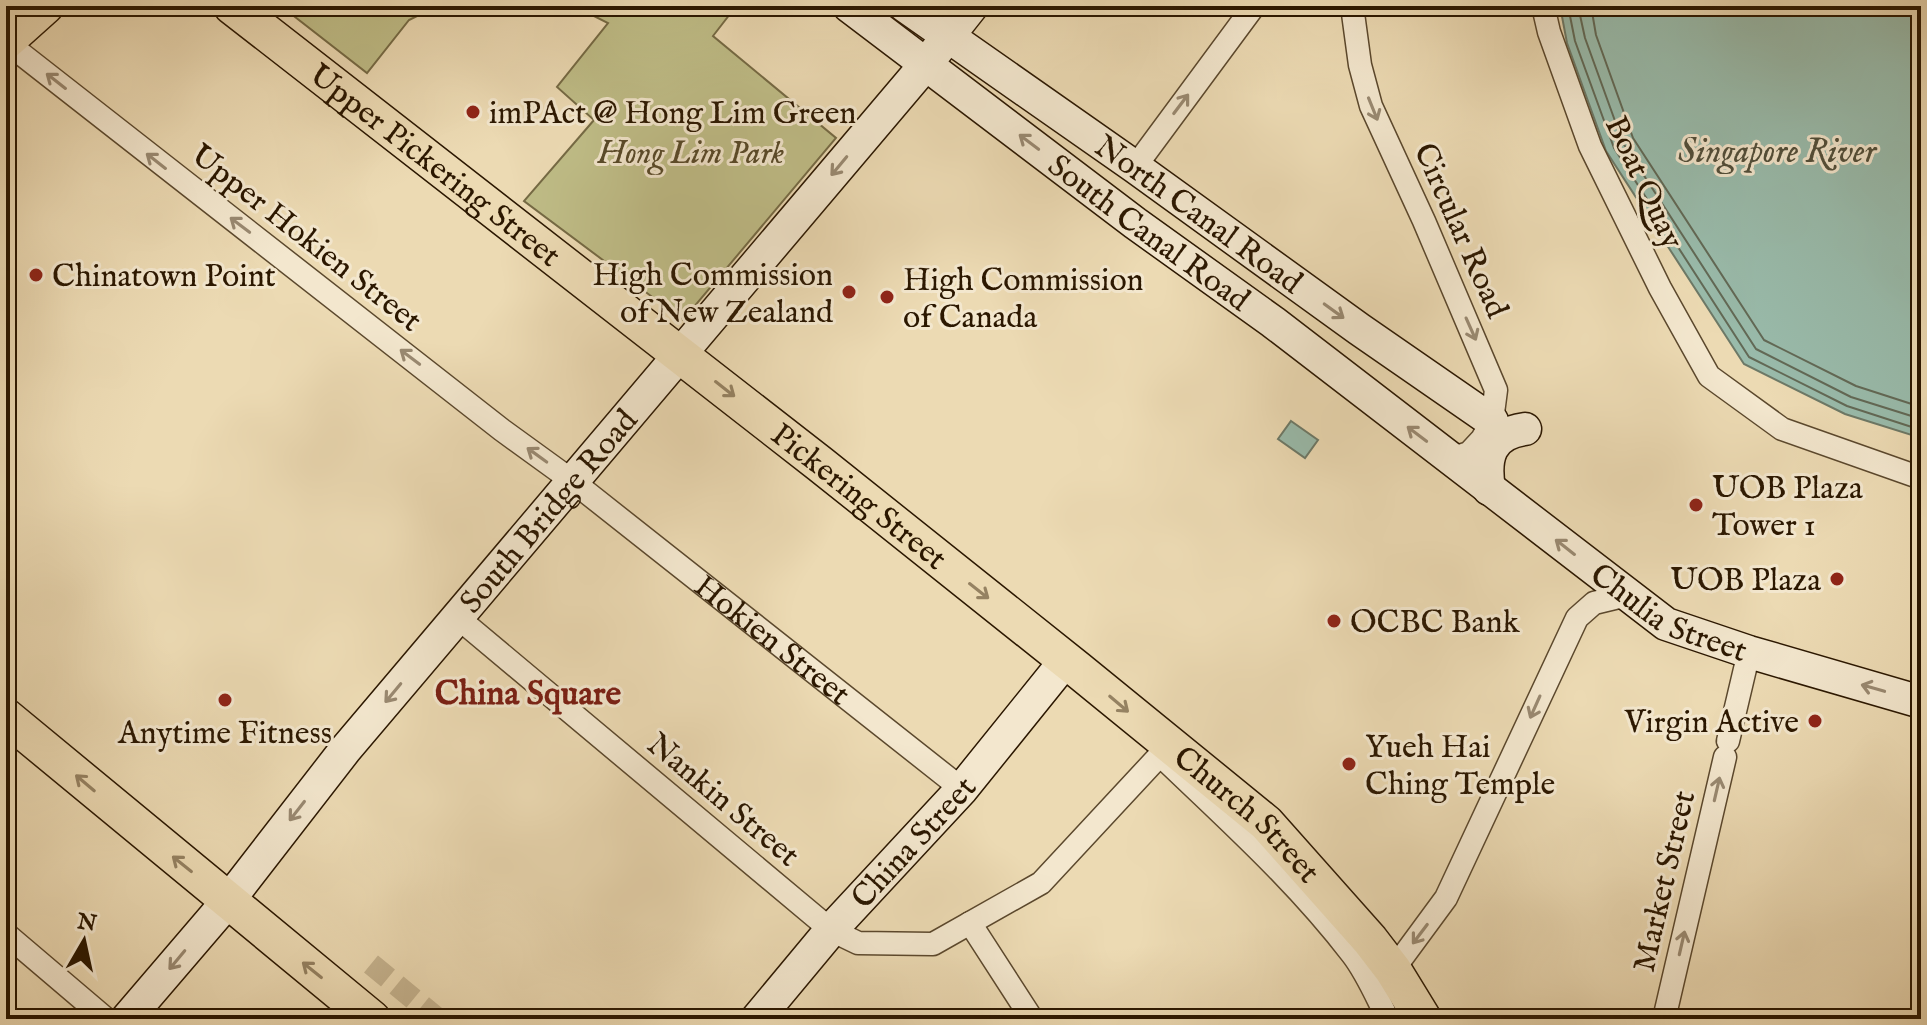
<svg xmlns="http://www.w3.org/2000/svg" width="1927" height="1025" font-family="'IM FELL English',serif">
  <style>
    .green { fill: #bfbd87; stroke: #756a44; stroke-width: 2 }
    .water { fill: #99bbab; stroke: #6d7967; stroke-width: 2 }
    .lines { fill: none; stroke-linecap: round; stroke-linejoin: round }
    .shore { stroke: #626956; stroke-width: 2 }
    .street-tunnel { stroke: #c5b38f; stroke-width: 22; stroke-dasharray: 22 11; stroke-linecap: butt }
    .street-casing { stroke: #5b482d; stroke-width: 25 }
    .secondary-casing { stroke: #2b1700; stroke-width: 35 }
    .primary-casing { stroke: #2b1700; stroke-width: 39 }
    .street { stroke: #f3e7ce; stroke-width: 22 }
    .secondary { stroke: #f3e7ce; stroke-width: 32 }
    .primary { stroke: #ecdab3; stroke-width: 36 }
    .oneway { stroke: #998971 }
    .oneway2 { stroke: #958262 }
    .poi-dot { fill: #8f2418; stroke: #f3e7ce; stroke-width: 3 }
    .labels { text-anchor: middle; stroke-width: 6; stroke-linejoin: round; paint-order: stroke }
    .poi-label { font-size: 32px; fill: #2b1700; stroke: #f3e7ce; text-anchor: start }
    .park-label { font-size: 32px; font-style: italic; fill: #574928; stroke: #f3e7ce }
    .street-label { font-size: 32px; fill: #2b1700; stroke: #f3e7ce }
    .water-label { font-size: 34px; font-style: italic; fill: #52503c; stroke: #f3e7ce }
    .neighbourhood-label { font-size: 34px; font-weight: bold; fill: #7a1f14; stroke: #f3e7ce }
  </style>
  <rect width="100%" height="100%" fill="#ecdab3"/>
  <filter id="stains"><feTurbulence type="fractalNoise" baseFrequency=".0025" numOctaves="4"/><feColorMatrix values="0 0 0 0 .2 0 0 0 0 .09 0 0 0 0 .02 0 0 0 .5 -.17"/></filter>
  <radialGradient id="worn" r=".72"><stop offset=".6" stop-color="#630" stop-opacity="0"/><stop offset="1" stop-color="#630" stop-opacity=".3"/></radialGradient>
  <!-- green -->
  <g class="green">
    <path d="M 281,6 L 437,6 L 409,20 L 367,73 Z"/>
    <path d="M 560,6 L 719,6 L 730,14 L 713,36 L 836,138 L 683,320 L 524,201 L 594,120 L 557,87 L 608,23 L 584,11 Z"/>
  </g>
  <!-- water -->
  <g class="water">
    <path d="M 1560,6 L 1921,6 L 1921,438 L 1845,414 L 1744,364 L 1606,151 L 1567,43 Z"/>
    <path d="M 1291,421 L 1318,440 L 1305,458 L 1278,439 Z"/>
  </g>
  <g class="lines">
    <!-- shore -->
    <g class="shore">
      <path d="M 1568,6 L 1575,41 L 1614,148 L 1749,357 L 1847,406 L 1921,430"/>
      <path d="M 1578,6 L 1585,38 L 1623,143 L 1756,349 L 1851,397 L 1921,419"/>
      <path d="M 1591,6 L 1596,35 L 1633,138 L 1764,340 L 1856,386 L 1921,407"/>
    </g>
    <!-- street-tunnel -->
    <path class="street-tunnel" d="M 371,964 L 438,1019"/>
    <!-- street casing -->
    <g class="street-casing">
      <g id="street">
        <path d="M 1352,6 L 1360,65 L 1371,106 L 1424,221 L 1496,390 L 1492,421 L 1482,439 L 1469,453 L 1450,459"/>
        <path d="M 1543,6 L 1549,32 L 1590,146 L 1660,288 L 1709,376 L 1782,429 L 1921,478"/>
        <path id="s1" d="M 6,42 L 502,430 L 571,480 L 962,789"/>
        <path d="M 1135,167 L 1254,6"/>
        <path d="M 457,617 L 831,930 L 858,943 L 933,944 L 1041,883 L 1160,755 C 1227,819 1296,881 1352,954 C 1367,973 1377,998 1388,1019"/>
        <path d="M 1728,741 L 1749,652"/>
        <path d="M 970,923 L 1032,1019"/>
        <path d="M 6,934 L 106,1019"/>
        <path d="M 1393,970 L 1446,898 L 1577,618 L 1594,603 L 1627,595"/>
        <path d="M 1664,1019 L 1725,757"/>
      </g>
    </g>
    <!-- secondary casing -->
    <g class="secondary-casing">
      <g id="secondary">
        <path id="s2" d="M 849,6 L 1135,223 L 1273,322 L 1666,624 L 1749,652 L 1921,702"/>
        <path id="s3" d="M 905,6 L 1135,167 L 1359,329 L 1492,421"/>
        <path d="M 1489,489 C 1484,458 1489,434 1525,429"/>
        <path id="s4" d="M 127,1019 L 228,901 L 345,750 L 926,64 L 972,6"/>
        <path id="s5" d="M 757,1019 L 831,930 L 962,789 L 1066,660"/>
      </g>
    </g>
    <!-- primary casing -->
    <g class="primary-casing">
      <g id="primary">
        <path id="s6" d="M 232,6 L 820,464 L 1077,669 L 1266,823 L 1370,940 L 1393,970 L 1423,1019"/>
        <path d="M 6,41 L 45,6"/>
        <path d="M 6,717 L 372,1019"/>
      </g>
    </g>
    <!-- street -->
    <use href="#street" class="street"/>
    <!-- secondary -->
    <use href="#secondary" class="secondary"/>
    <!-- primary -->
    <use href="#primary" class="primary"/>
  </g>
  <!-- one-way arrows -->
  <defs><path id="oneway-shaft" d="M-6 0H5M1.5-3L5.5 0L1.5 3" fill="none" stroke-width="1.6" stroke-linecap="round" stroke-linejoin="round" transform="scale(2)"/></defs>
  <g class="oneway">
    <use href="#oneway-shaft" transform="translate(56 81) rotate(-142)"/>
    <use href="#oneway-shaft" transform="translate(1181 104) rotate(-53)"/>
    <use href="#oneway-shaft" transform="translate(1373 109) rotate(68)"/>
    <use href="#oneway-shaft" transform="translate(1029 142) rotate(-143)"/>
    <use href="#oneway-shaft" transform="translate(156 161) rotate(-142)"/>
    <use href="#oneway-shaft" transform="translate(839 166) rotate(130)"/>
    <use href="#oneway-shaft" transform="translate(240 225) rotate(-143)"/>
    <use href="#oneway-shaft" transform="translate(1334 311) rotate(36)"/>
    <use href="#oneway-shaft" transform="translate(1471 329) rotate(66)"/>
    <use href="#oneway-shaft" transform="translate(410 357) rotate(-143)"/>
    <use href="#oneway-shaft" transform="translate(1417 434) rotate(-143)"/>
    <use href="#oneway-shaft" transform="translate(537 455) rotate(-144)"/>
    <use href="#oneway-shaft" transform="translate(1565 547) rotate(-142)"/>
    <use href="#oneway-shaft" transform="translate(1873 688) rotate(-164)"/>
    <use href="#oneway-shaft" transform="translate(393 693) rotate(130)"/>
    <use href="#oneway-shaft" transform="translate(1535 707) rotate(114)"/>
    <use href="#oneway-shaft" transform="translate(1717 789) rotate(-77)"/>
    <use href="#oneway-shaft" transform="translate(297 811) rotate(128)"/>
    <use href="#oneway-shaft" transform="translate(1420 934) rotate(127)"/>
    <use href="#oneway-shaft" transform="translate(1682 943) rotate(-77)"/>
    <use href="#oneway-shaft" transform="translate(177 960) rotate(130)"/>
  </g>
  <g class="oneway2">
    <use href="#oneway-shaft" transform="translate(725 389) rotate(38)"/>
    <use href="#oneway-shaft" transform="translate(979 591) rotate(38)"/>
    <use href="#oneway-shaft" transform="translate(1119 704) rotate(40)"/>
    <use href="#oneway-shaft" transform="translate(85 783) rotate(-140)"/>
    <use href="#oneway-shaft" transform="translate(182 864) rotate(-141)"/>
    <use href="#oneway-shaft" transform="translate(312 970) rotate(-141)"/>
  </g>
  <!-- markers -->
  <g class="poi-dot">
    <circle cx="473" cy="112" r="8"/>
    <circle cx="36" cy="275" r="8"/>
    <circle cx="849" cy="292" r="8"/>
    <circle cx="887" cy="297" r="8"/>
    <circle cx="1696" cy="505" r="8"/>
    <circle cx="1837" cy="579" r="8"/>
    <circle cx="1334" cy="621" r="8"/>
    <circle cx="225" cy="700" r="8"/>
    <circle cx="1815" cy="721" r="8"/>
    <circle cx="1349" cy="764" r="8"/>
  </g>
  <g class="labels">
    <!-- poi labels -->
    <g class="poi-label">
      <text x="489" y="123">imPAct @ Hong Lim Green</text>
      <text x="833" y="285" text-anchor="end">High Commission<tspan x="833" dy="37">of New Zealand</tspan></text>
      <text x="52" y="286">Chinatown Point</text>
      <text x="903" y="290">High Commission<tspan x="903" dy="37">of Canada</tspan></text>
      <text x="1712" y="498">UOB Plaza<tspan x="1712" dy="37">Tower 1</tspan></text>
      <text x="1821" y="590" text-anchor="end">UOB Plaza</text>
      <text x="1350" y="632">OCBC Bank</text>
      <text x="1799" y="732" text-anchor="end">Virgin Active</text>
      <text x="225" y="743" text-anchor="middle">Anytime Fitness</text>
      <text x="1365" y="757">Yueh Hai<tspan x="1365" dy="37">Ching Temple</tspan></text>
    </g>
    <!-- park labels -->
    <g class="park-label">
      <text x="691" y="163">Hong Lim Park</text>
    </g>
    <!-- street labels -->
    <g class="street-label">
      <text dy="11" stroke="none"><textPath href="#s6" startOffset="258">Upper Pickering Street</textPath></text>
      <text transform="translate(1645 182) rotate(65)" y="11">Boat Quay</text>
      <text dy="11" stroke="none"><textPath href="#s3" startOffset="360">North Canal Road</textPath></text>
      <text transform="translate(1462 230) rotate(66)" y="11">Circular Road</text>
      <text dy="11" stroke="none"><textPath href="#s2" startOffset="376">South Canal Road</textPath></text>
      <text transform="translate(307 237) rotate(38)" y="11">Upper Hokien Street</text>
      <text dy="11" stroke="none"><textPath href="#s6" startOffset="796">Pickering Street</textPath></text>
      <text dy="11" stroke="none"><textPath href="#s4" startOffset="660">South Bridge Road</textPath></text>
      <text dy="11" stroke="none"><textPath href="#s2" startOffset="1022">Chulia Street</textPath></text>
      <text dy="11" stroke="none"><textPath href="#s1" startOffset="972">Hokien Street</textPath></text>
      <text transform="translate(724 799) rotate(40)" y="11">Nankin Street</text>
      <text dy="11" stroke="none"><textPath href="#s6" startOffset="1298">Church Street</textPath></text>
      <text dy="11" stroke="none"><textPath href="#s5" startOffset="236">China Street</textPath></text>
      <text transform="translate(1663 881) rotate(-77)" y="11">Market Street</text>
    </g>
    <!-- water labels -->
    <g class="water-label">
      <text x="1777" y="162">Singapore River</text>
    </g>
    <!-- neighbourhood labels -->
    <g class="neighbourhood-label">
      <text x="528" y="704">China Square</text>
    </g>
  </g>
  <!-- margin -->
  <rect width="1927" height="1025" fill="none" stroke="#ecdab3" stroke-width="32"/>
  <rect x="8" y="8" width="1911" height="1009" fill="none" stroke="#2b1700" stroke-width="4"/>
  <rect x="16" y="16" width="1895" height="993" fill="none" stroke="#2b1700" stroke-width="2"/>
  <!-- north arrow -->
  <g transform="translate(84 941) rotate(9)" stroke="#f3e7ce" stroke-width="6" paint-order="stroke">
  <path d="M0-6L14 30L0 20L-14 30Z" fill="#2b1700"/>
  <text y="-12" font-size="22" font-weight="bold" text-anchor="middle" fill="#2b1700">N</text>
  </g>
  <rect width="100%" height="100%" filter="url(#stains)"/>
  <rect width="100%" height="100%" fill="url(#worn)"/>
</svg>
